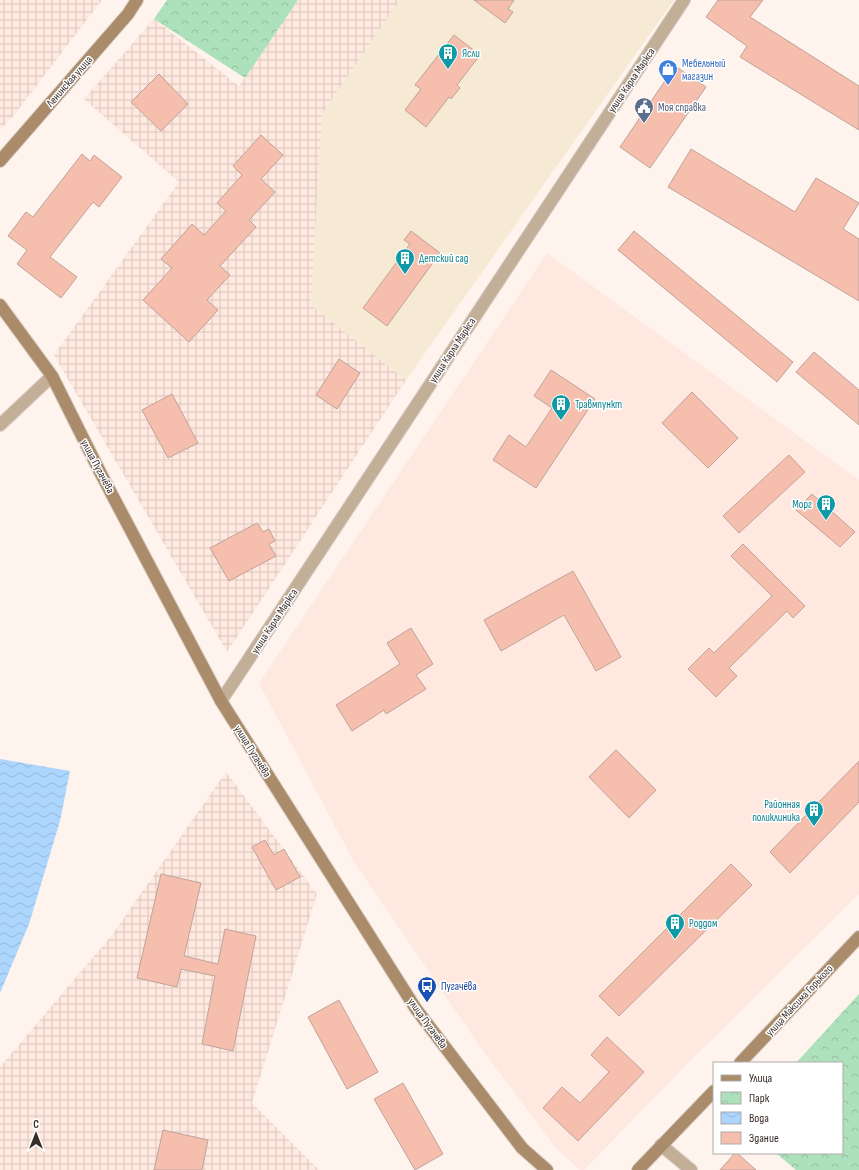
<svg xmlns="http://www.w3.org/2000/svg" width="859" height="1170" font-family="'Sofia Sans Condensed',sans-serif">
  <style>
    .industrial { fill: url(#industrial-grid) }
    .education { fill: #f6ead5 }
    .built { fill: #fee8df }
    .park { fill: url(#park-crowns) }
    .water { fill: url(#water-waves) }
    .building { fill: #f6bead; stroke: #bfa39a }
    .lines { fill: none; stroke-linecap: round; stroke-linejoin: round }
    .street-casing { stroke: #dacfc9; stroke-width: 14 }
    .secondary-casing { stroke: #dacfc9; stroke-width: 14 }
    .street { stroke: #c3ae98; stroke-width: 12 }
    .secondary { stroke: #aa8c6b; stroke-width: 12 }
    .labels { text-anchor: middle; stroke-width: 3; stroke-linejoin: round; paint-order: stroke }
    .culture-label { font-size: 11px; fill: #0d838f; stroke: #fff; text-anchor: start }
    .shop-label { font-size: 11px; fill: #366cbe; stroke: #fff; text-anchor: start }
    .street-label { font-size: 11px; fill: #372c27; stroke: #fff }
    .service-label { font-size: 11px; fill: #4e5e75; stroke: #fff; text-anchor: start }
    .transit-label { font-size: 11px; fill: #164399; stroke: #fff; text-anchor: start }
  </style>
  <defs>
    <pattern id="industrial-grid" width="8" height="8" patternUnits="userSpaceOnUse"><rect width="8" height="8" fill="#fee8df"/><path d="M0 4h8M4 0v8" fill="none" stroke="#dac7bf"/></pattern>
    <pattern id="park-crowns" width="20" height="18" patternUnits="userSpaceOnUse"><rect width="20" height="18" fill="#ace1bc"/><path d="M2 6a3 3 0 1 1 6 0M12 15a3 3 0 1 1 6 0" fill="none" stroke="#95c1a2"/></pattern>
    <pattern id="water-waves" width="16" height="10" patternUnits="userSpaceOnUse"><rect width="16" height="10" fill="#acd6fd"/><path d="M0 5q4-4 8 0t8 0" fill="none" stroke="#95b8d9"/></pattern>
  </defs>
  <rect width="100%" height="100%" fill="#fef3ed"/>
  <!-- industrial -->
  <g class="industrial">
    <path d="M 0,0 L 102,0 L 14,115 L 0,130 Z"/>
    <path d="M 298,0 L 400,0 L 322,114 L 311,305 L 406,380 L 227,652 L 54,355 L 179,182 L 84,99 L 154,19 L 239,86 Z"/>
    <path d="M 226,772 L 317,894 L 252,1103 L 319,1170 L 0,1170 L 0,1067 L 112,935 Z"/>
  </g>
  <!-- education -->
  <path class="education" d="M 400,0 L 674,0 L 406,380 L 311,305 L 322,114 Z"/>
  <!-- built -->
  <path class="built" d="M 547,253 L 859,480 L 859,894 L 683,1068 L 584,1170 L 580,1170 L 554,1146 L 481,1048 L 354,862 L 259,683 Z"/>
  <!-- park -->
  <g class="park">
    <path d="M 167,0 L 298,0 L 245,78 L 154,19 Z"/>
    <path d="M 859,994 L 859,1170 L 796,1170 L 776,1153 L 842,1153 L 842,1063 L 796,1063 Z"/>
  </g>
  <!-- water -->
  <path class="water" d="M 0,759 L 70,771 L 60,821 L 29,924 L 0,993 Z"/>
  <!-- building -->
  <g class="building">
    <path d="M 474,0 L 514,0 L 508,9 L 513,12 L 505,23 Z"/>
    <path d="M 718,0 L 763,0 L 750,17 L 859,86 L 859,130 L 740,57 L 747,46 L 706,17 Z"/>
    <path d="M 454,35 L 480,55 L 457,85 L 460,88 L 451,99 L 449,97 L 426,127 L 405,110 L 421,89 L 415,85 Z"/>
    <path d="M 675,66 L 706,87 L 650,168 L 620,147 Z"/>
    <path d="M 159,74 L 188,104 L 161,131 L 131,102 Z"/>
    <path d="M 261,135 L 283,155 L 261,179 L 275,192 L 249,220 L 256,227 L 220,266 L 230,275 L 207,300 L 218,310 L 189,342 L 143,300 L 172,268 L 161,259 L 192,224 L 204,235 L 226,211 L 217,203 L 242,175 L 233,166 Z"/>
    <path d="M 691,149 L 795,212 L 816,178 L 859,203 L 843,229 L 859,239 L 859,301 L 668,187 Z"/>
    <path d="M 82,154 L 90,161 L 94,155 L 122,177 L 99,207 L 93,202 L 50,257 L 77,277 L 61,298 L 17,264 L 27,250 L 8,236 L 26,212 L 33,217 Z"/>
    <path d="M 411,231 L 440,253 L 387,326 L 363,308 L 410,244 L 404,240 Z"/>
    <path d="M 634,231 L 793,362 L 777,382 L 618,250 Z"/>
    <path d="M 814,352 L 859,390 L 859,425 L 796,372 Z"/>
    <path d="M 339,359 L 360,373 L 337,409 L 316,395 Z"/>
    <path d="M 551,370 L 595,399 L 536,488 L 493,460 L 509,435 L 526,447 L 552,408 L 534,396 Z"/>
    <path d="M 692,392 L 738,438 L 708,468 L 662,423 Z"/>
    <path d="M 172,394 L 198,443 L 168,458 L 142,410 Z"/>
    <path d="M 789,455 L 805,472 L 739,533 L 723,516 Z"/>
    <path d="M 812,494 L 855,532 L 840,547 L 796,510 Z"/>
    <path d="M 257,523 L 263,532 L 269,529 L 275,541 L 269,544 L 276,556 L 229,581 L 210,548 Z"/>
    <path d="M 743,544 L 805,606 L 793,618 L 787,611 L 729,668 L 737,676 L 716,697 L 688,669 L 709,648 L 714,653 L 772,596 L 731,556 Z"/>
    <path d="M 573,571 L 621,657 L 596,671 L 564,615 L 501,651 L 484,620 Z"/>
    <path d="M 411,628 L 433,664 L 416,675 L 426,689 L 386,714 L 384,710 L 352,731 L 336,705 L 400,664 L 387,643 Z"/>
    <path d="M 616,750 L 656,790 L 629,818 L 589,777 Z"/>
    <path d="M 859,761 L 859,802 L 790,873 L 770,852 Z"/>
    <path d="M 265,840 L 274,855 L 284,849 L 300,877 L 276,890 L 252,847 Z"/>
    <path d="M 731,864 L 752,885 L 619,1016 L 599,996 Z"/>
    <path d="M 161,874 L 201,883 L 184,956 L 218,964 L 225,929 L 256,936 L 233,1051 L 202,1044 L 215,976 L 181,969 L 177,987 L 137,978 Z"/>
    <path d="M 339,1000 L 378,1072 L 347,1089 L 308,1017 Z"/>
    <path d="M 607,1037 L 644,1072 L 578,1141 L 543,1108 L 562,1087 L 580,1103 L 609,1072 L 591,1055 Z"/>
    <path d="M 403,1083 L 443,1154 L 415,1170 L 374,1099 Z"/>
    <path d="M 163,1130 L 208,1140 L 202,1170 L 154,1170 Z"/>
    <path d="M 735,1153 L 737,1153 L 756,1170 L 720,1170 Z"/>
  </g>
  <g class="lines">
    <!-- street casing -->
    <g class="street-casing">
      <g id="street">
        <path d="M 0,425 L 52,376"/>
        <path d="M 221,701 L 684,0"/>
        <path d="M 661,1145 L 691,1170"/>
      </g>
    </g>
    <!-- secondary casing -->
    <g class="secondary-casing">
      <g id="secondary">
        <path d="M 0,161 L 128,14 L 137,0"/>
        <path d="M 0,305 L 52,376 L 100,472 L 221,701 L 416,1009 L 522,1148 L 547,1170"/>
        <path d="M 740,1063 L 859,937"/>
        <path d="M 638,1170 L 714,1091"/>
      </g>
    </g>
    <!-- street -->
    <use href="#street" class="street"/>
    <!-- secondary -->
    <use href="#secondary" class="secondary"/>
  </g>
  <!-- icons -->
  <defs>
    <g id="building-pin" transform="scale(1)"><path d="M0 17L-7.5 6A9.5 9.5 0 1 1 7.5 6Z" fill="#0f9aa8" stroke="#fff"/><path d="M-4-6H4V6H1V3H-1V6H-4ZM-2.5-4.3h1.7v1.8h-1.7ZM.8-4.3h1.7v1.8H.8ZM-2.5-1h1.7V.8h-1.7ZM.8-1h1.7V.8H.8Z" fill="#fff"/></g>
    <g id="shop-pin" transform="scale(1)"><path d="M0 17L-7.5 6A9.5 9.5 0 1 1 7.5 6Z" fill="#3f7fe0" stroke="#fff"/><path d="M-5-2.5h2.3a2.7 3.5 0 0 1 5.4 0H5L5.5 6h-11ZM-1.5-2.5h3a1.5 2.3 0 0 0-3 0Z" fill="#fff"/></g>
    <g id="civic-pin" transform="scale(1)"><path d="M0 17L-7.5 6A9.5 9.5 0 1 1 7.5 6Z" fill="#5c6f8a" stroke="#fff"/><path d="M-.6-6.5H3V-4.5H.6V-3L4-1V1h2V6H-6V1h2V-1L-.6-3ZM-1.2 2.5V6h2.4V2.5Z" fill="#fff"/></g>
    <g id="bus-pin" transform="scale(1)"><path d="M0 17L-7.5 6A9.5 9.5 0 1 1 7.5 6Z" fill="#1a4fb4" stroke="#fff"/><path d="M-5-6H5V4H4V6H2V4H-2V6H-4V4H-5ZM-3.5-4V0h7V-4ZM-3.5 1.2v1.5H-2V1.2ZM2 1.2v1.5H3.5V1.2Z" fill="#fff"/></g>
  </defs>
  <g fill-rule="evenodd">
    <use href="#building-pin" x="448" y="53"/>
    <use href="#shop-pin" x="668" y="69"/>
    <use href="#civic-pin" x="644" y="107"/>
    <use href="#building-pin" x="405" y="258"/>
    <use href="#building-pin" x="561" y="404"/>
    <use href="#building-pin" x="826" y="504"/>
    <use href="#building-pin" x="814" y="810"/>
    <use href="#building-pin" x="675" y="923"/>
    <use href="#bus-pin" x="427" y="986"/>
  </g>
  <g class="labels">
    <!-- culture labels -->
    <g class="culture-label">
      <text x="462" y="57">Ясли</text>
      <text x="419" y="262">Детский сад</text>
      <text x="575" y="408">Травмпункт</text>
      <text x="812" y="508" text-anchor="end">Морг</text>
      <text x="800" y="808" text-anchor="end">Районная<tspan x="800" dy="13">поликлиника</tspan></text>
      <text x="689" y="927">Роддом</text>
    </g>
    <!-- shop labels -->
    <g class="shop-label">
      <text x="682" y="67">Мебельный<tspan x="682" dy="13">магазин</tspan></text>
    </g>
    <!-- street labels -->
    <g class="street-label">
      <text transform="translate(631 80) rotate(-56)" y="4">улица Карла Маркса</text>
      <text transform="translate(69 81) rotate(-49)" y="4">Ленинская улица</text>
      <text transform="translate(452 350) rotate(-57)" y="4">улица Карла Маркса</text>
      <text transform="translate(98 466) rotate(62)" y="4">улица Пугачёва</text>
      <text transform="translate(274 621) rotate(-57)" y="4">улица Карла Маркса</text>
      <text transform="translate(253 751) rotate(58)" y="4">улица Пугачёва</text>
      <text transform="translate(799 1000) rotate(-47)" y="4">улица Максима Горького</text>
      <text transform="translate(428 1023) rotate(54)" y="4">улица Пугачёва</text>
    </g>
    <!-- service labels -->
    <g class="service-label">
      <text x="658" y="111">Моя справка</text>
    </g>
    <!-- transit labels -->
    <g class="transit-label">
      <text x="441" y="990">Пугачёва</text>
    </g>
  </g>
  <!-- legend -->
  <rect x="713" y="1062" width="130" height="92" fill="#ffffff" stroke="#afaba9"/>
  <rect x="721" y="1075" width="20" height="6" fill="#aa8c6b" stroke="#afaba9"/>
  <text x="749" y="1082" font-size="12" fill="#372c27">Улица</text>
  <rect x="721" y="1092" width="20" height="12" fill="url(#park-crowns)" stroke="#afaba9"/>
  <text x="749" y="1102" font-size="12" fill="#372c27">Парк</text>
  <rect x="721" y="1112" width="20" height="12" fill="url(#water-waves)" stroke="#afaba9"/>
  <text x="749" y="1122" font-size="12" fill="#372c27">Вода</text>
  <rect x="721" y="1132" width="20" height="12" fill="#f6bead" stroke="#afaba9"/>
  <text x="749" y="1142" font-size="12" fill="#372c27">Здание</text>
  <!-- north arrow -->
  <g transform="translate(36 1134)" stroke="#ffffff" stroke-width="3" paint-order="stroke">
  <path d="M0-3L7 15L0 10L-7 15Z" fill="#372c27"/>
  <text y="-6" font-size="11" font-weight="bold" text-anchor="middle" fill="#372c27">С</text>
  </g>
</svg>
